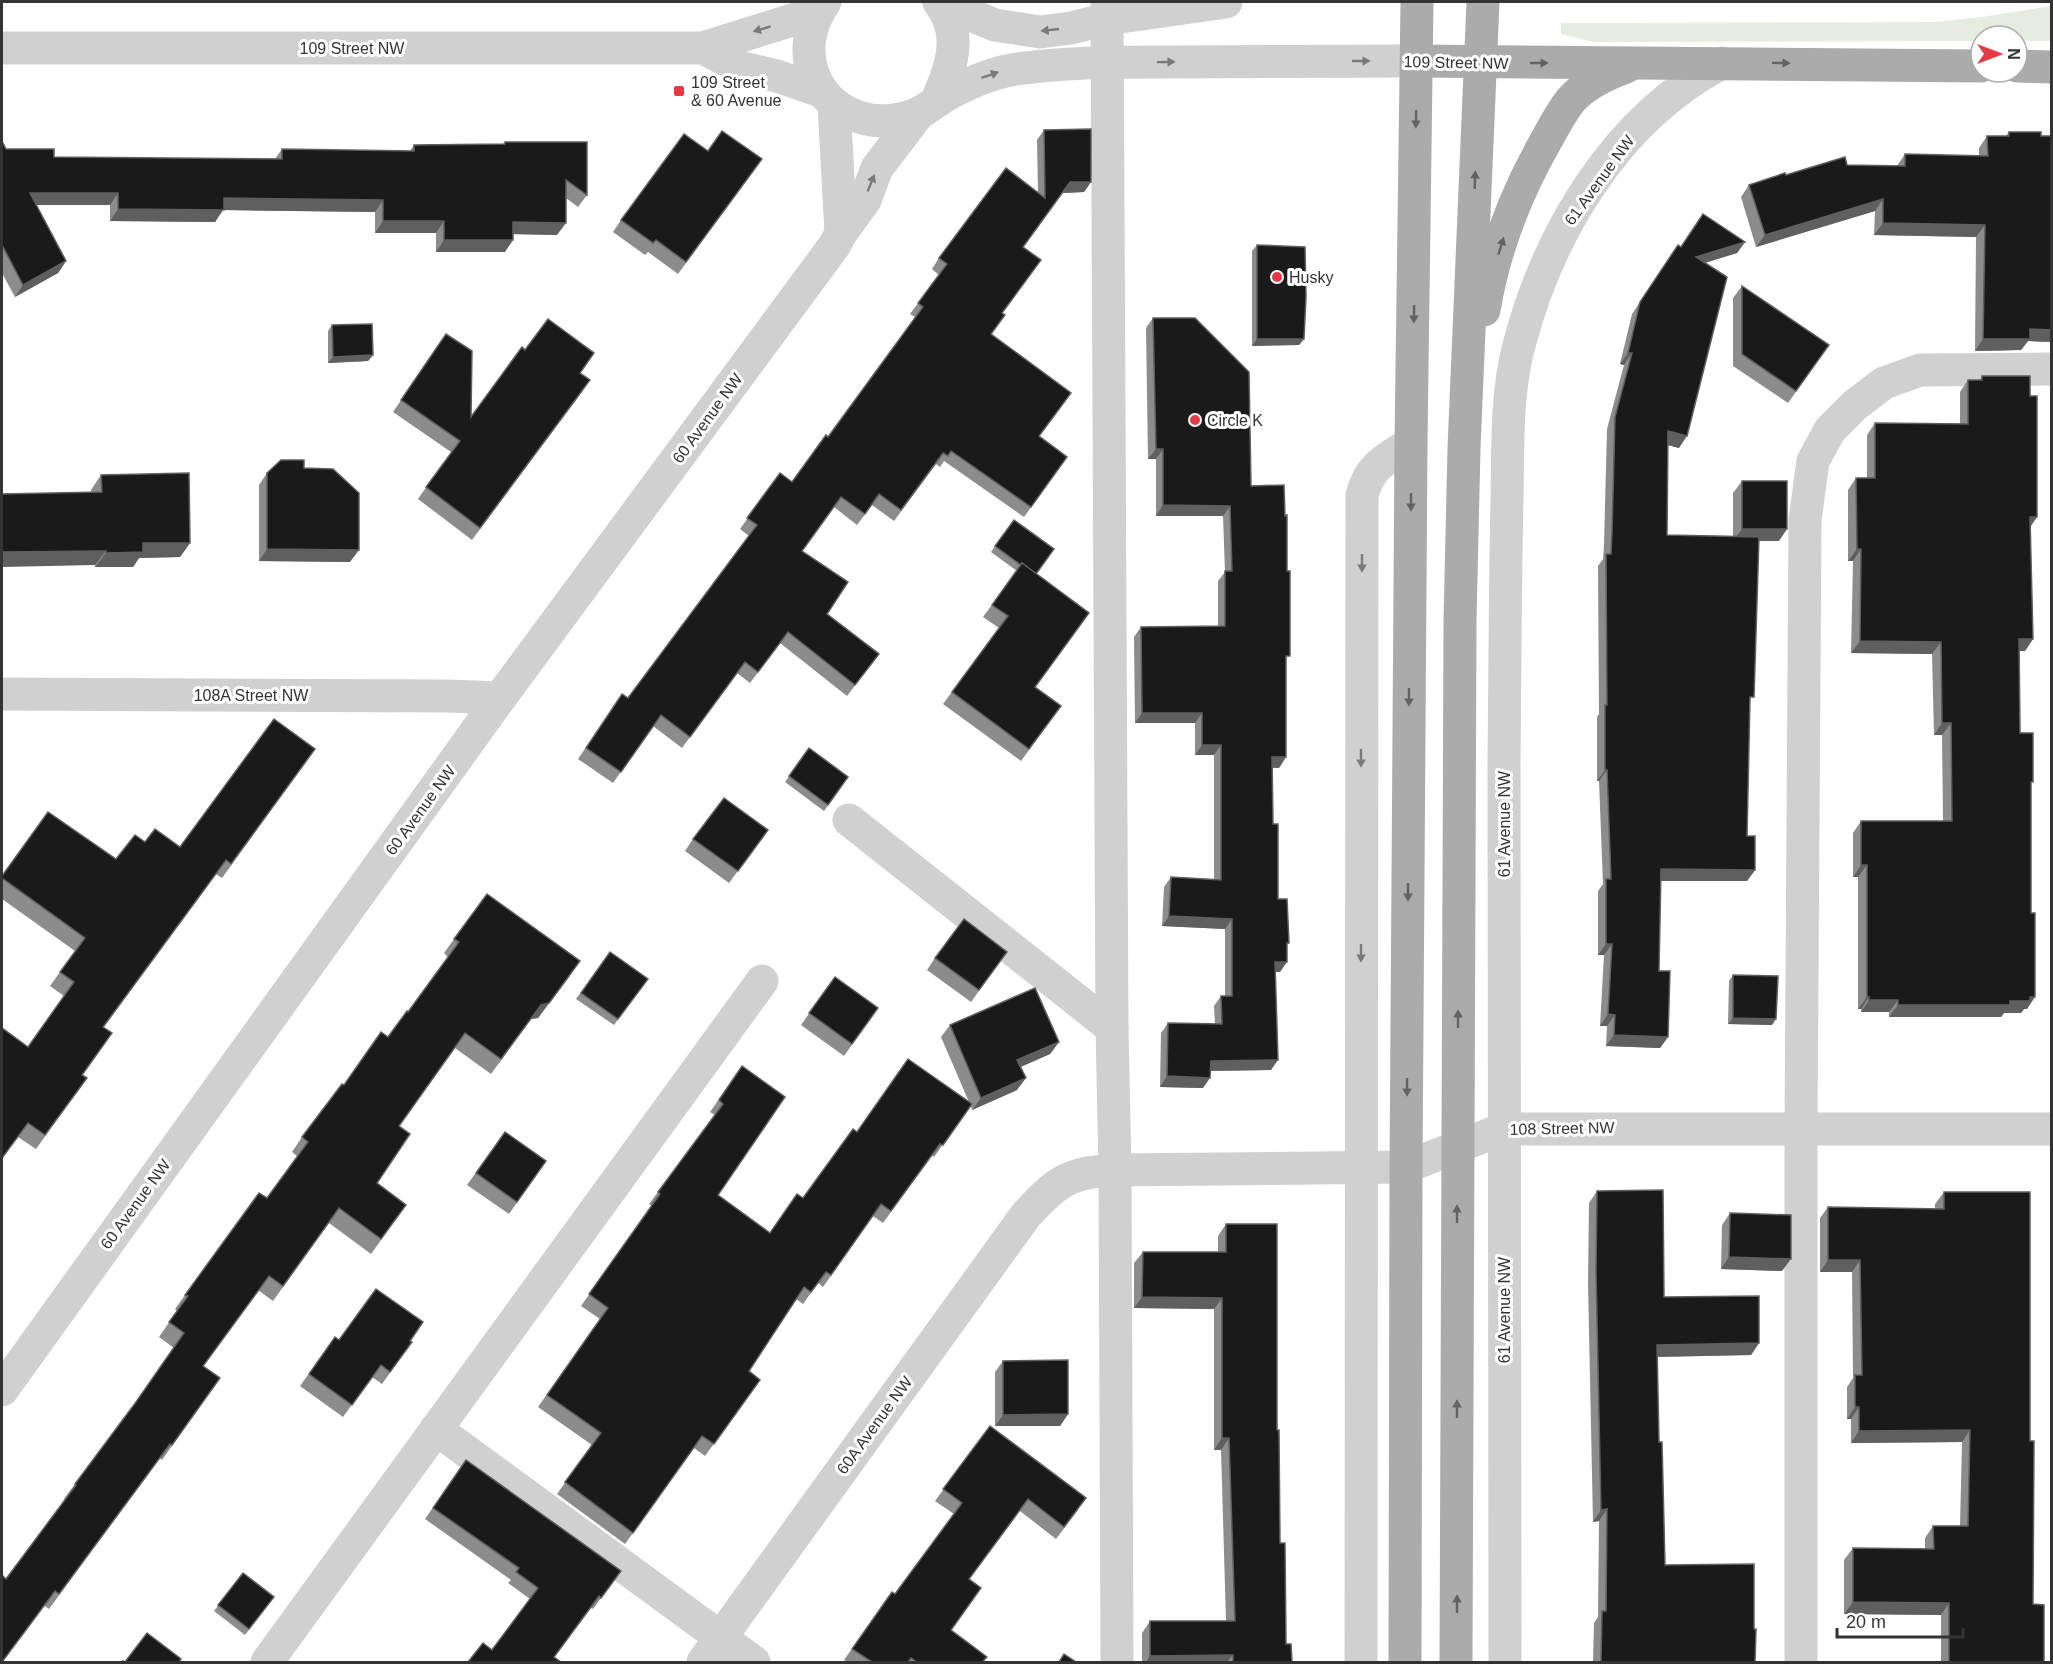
<svg xmlns="http://www.w3.org/2000/svg" width="2053" height="1664" font-family="Helvetica,sans-serif">
  <style>
    .green { fill: #e6ecdf }
    .lines { fill: none; stroke-linecap: round; stroke-linejoin: round }
    .minor { stroke: #d0d0d0; stroke-width: 33 }
    .major { stroke: #ababab; stroke-width: 33 }
    .wall { fill: #8c8c8c }
    .shaded-wall { fill: #5f5f5f }
    .building { fill: #1a1a1a; stroke: #5f5f5f; stroke-width: 1.5 }
    .oneway { fill: #7a7a7a }
    .oneway2 { fill: #636363 }
    .poi-dot { fill: #e63946; stroke: #fff; stroke-width: 2 }
    .labels { text-anchor: middle; stroke-width: 6; stroke-linejoin: round; paint-order: stroke }
    .street-label { font-size: 16px; fill: #333; stroke: #fff }
    .poi-label { font-size: 16px; fill: #333; stroke: #fff; text-anchor: start }
  </style>
  <rect width="100%" height="100%" fill="#fff"/>
  <!-- green -->
  <path class="green" d="M 2051,6 L 2051,41 L 2017,41 L 2017,36 L 1981,36 L 1981,41 L 1594,42 L 1561,34 L 1561,23 L 1936,22 L 1982,17 Z"/>
  <g class="lines">
    <!-- minor -->
    <g class="minor">
      <path d="M 825,2 C 793,46 810,106 866,119 C 882,123 904,120 919,113 C 930,107 939,99 950,93 C 971,82 993,72 1017,69 C 1067,62 1117,62 1167,62 C 1250,61 1333,62 1417,61"/>
      <path d="M 939,2 L 995,25 L 1040,32 L 1071,28 L 1107,19 L 1226,2"/>
      <path d="M 1107,2 L 1112,1028 L 1115,1170 L 1117,1662"/>
      <path d="M 2,48 L 703,48 L 818,12"/>
      <path d="M 703,48 L 739,67 L 777,76 L 823,92"/>
      <path d="M 937,100 C 947,77 959,49 950,23 C 948,15 943,8 939,2"/>
      <path d="M 834,105 L 841,233"/>
      <path d="M 2,694 L 448,696 L 500,698"/>
      <path d="M 849,820 L 1112,1028"/>
      <path d="M 2,1390 L 500,698 L 834,246 L 841,233 L 865,200 L 877,168 L 919,113"/>
      <path d="M 436,1429 L 754,1662"/>
      <path d="M 267,1662 L 762,981"/>
      <path d="M 703,1662 L 1026,1215 C 1056,1182 1069,1172 1115,1170 L 1406,1167 L 1503,1129 L 2052,1129"/>
      <path d="M 1361,1662 L 1362,495 C 1370,465 1386,459 1411,443"/>
      <path d="M 1505,1662 C 1504,1362 1503,1062 1504,761 C 1505,674 1505,587 1507,500 C 1508,452 1506,396 1518,349 C 1547,235 1615,119 1722,63"/>
      <path d="M 1801,1662 L 1801,1128 L 1805,520 L 1813,461 L 1830,430 L 1855,405 L 1884,383 L 1920,370 L 2052,369"/>
    </g>
    <!-- major -->
    <g class="major">
      <path d="M 1417,61 L 1981,66"/>
      <path d="M 2017,66 L 2052,67"/>
      <path d="M 1484,310 C 1494,250 1517,191 1547,139 C 1554,126 1562,111 1571,100 C 1585,84 1607,74 1626,67"/>
      <path d="M 1405,1662 L 1406,1167 L 1411,443 L 1417,2"/>
      <path d="M 1456,1662 L 1460,621 L 1464,448 L 1483,2"/>
    </g>
  </g>
  <!-- wall -->
  <g class="wall">
    <path d="M 1044,130 L 1091,182 L 1084,192 L 1063,193 L 1023,247 L 1002,313 L 991,335 L 1039,437 L 1067,457 L 1024,517 L 944,461 L 940,467 L 936,464 L 894,521 L 872,505 L 857,525 L 834,507 L 802,551 L 827,614 L 879,654 L 847,696 L 780,643 L 750,683 L 737,673 L 682,748 L 653,726 L 613,783 L 578,759 L 622,694 L 628,698 L 749,536 L 740,529 L 780,473 L 792,482 L 828,437 L 915,317 L 910,314 L 939,275 L 932,269 L 939,258 L 1038,192 L 1037,140 Z"/>
    <path d="M 2009,132 L 2041,136 L 2052,136 L 2052,342 L 2028,341 L 2021,350 L 1975,351 L 1976,237 L 1874,235 L 1875,211 L 1756,247 L 1741,197 L 1749,185 L 1786,175 L 1847,165 L 1897,166 L 1905,154 L 1979,156 L 1979,148 L 1987,136 L 2006,136 Z"/>
    <path d="M 2,141 L 6,149 L 54,157 L 275,159 L 282,149 L 410,151 L 414,145 L 503,144 L 505,142 L 587,142 L 587,195 L 578,207 L 566,198 L 557,235 L 513,234 L 505,252 L 436,252 L 436,233 L 375,233 L 375,212 L 223,210 L 215,222 L 110,221 L 110,205 L 36,205 L 66,261 L 58,273 L 15,297 L 2,273 Z"/>
    <path d="M 708,151 L 762,159 L 678,274 L 648,252 L 645,255 L 613,232 L 621,220 Z"/>
    <path d="M 1745,242 L 1737,253 L 1705,263 L 1679,448 L 1668,445 L 1667,535 L 1733,536 L 1733,493 L 1742,481 L 1779,541 L 1759,541 L 1750,702 L 1747,836 L 1755,870 L 1747,881 L 1661,881 L 1659,971 L 1668,1037 L 1660,1048 L 1606,1046 L 1607,1026 L 1600,1026 L 1604,955 L 1598,955 L 1598,891 L 1603,884 L 1599,781 L 1597,781 L 1597,717 L 1599,714 L 1598,566 L 1603,559 L 1604,545 L 1607,429 L 1624,365 L 1620,364 L 1632,314 L 1678,245 L 1681,247 Z"/>
    <path d="M 1257,245 L 1304,339 L 1299,345 L 1252,346 L 1252,251 Z"/>
    <path d="M 1742,286 L 1829,345 L 1788,403 L 1733,366 L 1733,298 Z"/>
    <path d="M 1153,318 L 1251,486 L 1286,661 L 1286,757 L 1279,768 L 1272,768 L 1273,824 L 1278,899 L 1289,943 L 1287,945 L 1280,972 L 1276,972 L 1271,1070 L 1210,1071 L 1203,1088 L 1160,1087 L 1161,1033 L 1168,1023 L 1215,1024 L 1214,1006 L 1221,996 L 1225,996 L 1225,929 L 1162,926 L 1164,887 L 1171,877 L 1214,879 L 1214,755 L 1195,755 L 1195,723 L 1135,723 L 1134,637 L 1141,627 L 1218,626 L 1218,581 L 1225,572 L 1223,516 L 1156,516 L 1156,459 L 1148,459 L 1146,328 Z"/>
    <path d="M 332,325 L 373,355 L 368,361 L 328,363 L 328,331 Z"/>
    <path d="M 446,334 L 471,417 L 525,350 L 580,373 L 582,392 L 472,540 L 418,499 L 451,452 L 393,412 Z"/>
    <path d="M 1982,376 L 2030,528 L 2033,639 L 2025,651 L 2019,651 L 2020,733 L 2031,785 L 2027,1009 L 2024,1009 L 2021,1013 L 2004,1013 L 2001,1017 L 1889,1017 L 1889,1012 L 1861,1012 L 1861,1009 L 1858,1009 L 1858,877 L 1853,877 L 1853,833 L 1861,821 L 1943,821 L 1942,735 L 1934,735 L 1932,654 L 1851,653 L 1853,561 L 1848,561 L 1848,490 L 1856,478 L 1867,478 L 1867,435 L 1875,423 L 1960,424 L 1960,392 L 1968,380 L 1980,380 Z"/>
    <path d="M 304,468 L 350,562 L 259,561 L 259,485 L 267,473 Z"/>
    <path d="M 101,475 L 190,543 L 180,557 L 139,558 L 133,567 L 95,567 L 91,490 Z"/>
    <path d="M 1014,520 L 1036,574 L 1035,687 L 1061,706 L 1021,761 L 943,704 L 999,628 L 983,617 L 1017,571 L 991,552 Z"/>
    <path d="M 809,748 L 848,777 L 824,811 L 785,782 Z"/>
    <path d="M 305,763 L 222,878 L 216,874 L 104,1027 L 82,1075 L 87,1078 L 36,1149 L 18,1137 L 2,1159 L 2,1028 L 28,1047 L 64,996 L 50,986 L 75,951 L 2,899 L 2,876 L 116,859 L 145,842 L 180,847 Z"/>
    <path d="M 768,830 L 729,883 L 685,851 L 693,839 Z"/>
    <path d="M 487,894 L 570,976 L 538,1018 L 531,1019 L 491,1074 L 455,1048 L 399,1126 L 377,1183 L 406,1205 L 371,1254 L 329,1223 L 273,1301 L 258,1290 L 203,1366 L 220,1378 L 162,1460 L 160,1458 L 49,1609 L 6,1579 L 65,1500 L 64,1499 L 75,1484 L 135,1403 L 174,1348 L 159,1337 L 177,1311 L 175,1309 L 185,1295 L 267,1198 L 297,1156 L 292,1152 L 302,1137 L 344,1085 L 388,1037 L 408,1012 L 448,957 L 444,953 Z"/>
    <path d="M 610,952 L 648,979 L 614,1025 L 576,999 Z"/>
    <path d="M 1007,952 L 971,1002 L 927,970 L 935,958 Z"/>
    <path d="M 1733,975 L 1772,1025 L 1728,1024 L 1729,981 Z"/>
    <path d="M 835,977 L 878,1008 L 844,1056 L 801,1025 Z"/>
    <path d="M 950,1025 L 1059,1042 L 1050,1054 L 1020,1067 L 1017,1090 L 972,1110 L 971,1106 L 934,1157 L 932,1155 L 883,1223 L 873,1216 L 823,1287 L 818,1283 L 803,1304 L 796,1299 L 749,1371 L 760,1380 L 705,1456 L 694,1448 L 625,1544 L 557,1494 L 592,1445 L 538,1407 L 600,1319 L 581,1306 L 652,1206 L 649,1204 L 658,1192 L 715,1115 L 710,1112 L 742,1066 L 718,1195 L 770,1233 L 803,1198 L 857,1132 L 969,1102 L 941,1037 Z"/>
    <path d="M 505,1132 L 546,1161 L 509,1214 L 467,1185 Z"/>
    <path d="M 1597,1191 L 1664,1297 L 1759,1343 L 1751,1355 L 1657,1357 L 1659,1442 L 1665,1565 L 1754,1629 L 1755,1662 L 1593,1662 L 1594,1623 L 1598,1617 L 1599,1521 L 1593,1522 L 1588,1283 L 1589,1203 Z"/>
    <path d="M 1944,1192 L 2030,1441 L 2033,1604 L 2044,1662 L 1941,1662 L 1941,1615 L 1844,1614 L 1844,1560 L 1853,1548 L 1925,1549 L 1925,1538 L 1933,1526 L 1960,1526 L 1962,1442 L 1851,1443 L 1851,1419 L 1847,1419 L 1847,1387 L 1853,1378 L 1852,1272 L 1820,1272 L 1820,1218 L 1828,1207 L 1935,1209 L 1935,1204 Z"/>
    <path d="M 1730,1213 L 1782,1271 L 1721,1269 L 1722,1225 Z"/>
    <path d="M 1226,1224 L 1277,1430 L 1280,1543 L 1286,1644 L 1292,1662 L 1142,1662 L 1142,1633 L 1150,1621 L 1226,1621 L 1221,1450 L 1214,1450 L 1214,1309 L 1134,1308 L 1134,1263 L 1143,1252 L 1218,1252 L 1218,1236 Z"/>
    <path d="M 335,1337 L 339,1340 L 410,1341 L 412,1342 L 382,1384 L 372,1377 L 343,1417 L 300,1386 Z"/>
    <path d="M 1003,1361 L 1068,1414 L 1060,1426 L 995,1426 L 995,1372 Z"/>
    <path d="M 990,1426 L 1078,1510 L 1056,1539 L 1020,1511 L 969,1579 L 951,1630 L 982,1662 L 848,1662 L 844,1660 L 892,1592 L 895,1594 L 954,1514 L 935,1501 Z"/>
    <path d="M 466,1460 L 621,1571 L 593,1609 L 591,1608 L 554,1657 L 492,1650 L 530,1599 L 508,1583 L 511,1580 L 425,1519 Z"/>
    <path d="M 243,1573 L 274,1597 L 245,1635 L 214,1611 Z"/>
  </g>
  <!-- shaded-wall -->
  <g class="shaded-wall">
    <path d="M 1070,182 L 1091,182 L 1084,192 L 1063,193 Z"/>
    <path d="M 30,193 L 118,193 L 110,205 L 21,205 Z"/>
    <path d="M 224,198 L 383,200 L 375,212 L 223,210 L 215,222 L 110,221 L 118,209 Z"/>
    <path d="M 1883,199 L 1875,211 L 1756,247 L 1765,235 Z"/>
    <path d="M 383,221 L 444,221 L 436,233 L 375,233 Z"/>
    <path d="M 513,222 L 566,223 L 557,235 L 505,234 Z"/>
    <path d="M 1883,223 L 1985,225 L 1976,237 L 1874,235 Z"/>
    <path d="M 444,240 L 513,240 L 505,252 L 436,252 Z"/>
    <path d="M 1745,242 L 1737,253 L 1688,268 L 1696,257 Z"/>
    <path d="M 66,261 L 58,273 L 15,297 L 23,285 Z"/>
    <path d="M 2030,329 L 2052,330 L 2052,342 L 2028,341 L 2021,350 L 1975,351 L 1983,339 Z"/>
    <path d="M 1257,339 L 1304,339 L 1299,345 L 1252,346 Z"/>
    <path d="M 1628,353 L 1632,353 L 1624,365 L 1620,364 Z"/>
    <path d="M 373,355 L 368,361 L 328,363 L 333,357 Z"/>
    <path d="M 1668,431 L 1687,436 L 1679,448 L 1660,443 Z"/>
    <path d="M 1156,449 L 1163,449 L 1156,459 L 1148,459 Z"/>
    <path d="M 1163,505 L 1230,506 L 1223,516 L 1156,516 Z"/>
    <path d="M 2030,517 L 2037,517 L 2029,529 Z"/>
    <path d="M 1742,529 L 1787,529 L 1779,541 L 1733,541 Z"/>
    <path d="M 143,543 L 190,543 L 180,557 L 139,558 L 133,567 L 95,567 L 106,553 Z"/>
    <path d="M 267,549 L 359,550 L 350,562 L 259,561 Z"/>
    <path d="M 1857,549 L 1861,549 L 1853,561 L 1848,561 Z"/>
    <path d="M 106,551 L 95,565 L 2,567 L 2,552 Z"/>
    <path d="M 2019,639 L 2033,639 L 2025,651 L 2011,651 Z"/>
    <path d="M 1860,641 L 1941,642 L 1932,654 L 1851,653 Z"/>
    <path d="M 1142,713 L 1202,713 L 1195,723 L 1135,723 Z"/>
    <path d="M 1942,723 L 1951,723 L 1942,735 L 1934,735 Z"/>
    <path d="M 1202,745 L 1221,745 L 1214,755 L 1195,755 Z"/>
    <path d="M 1272,757 L 1286,757 L 1279,768 L 1265,767 Z"/>
    <path d="M 1605,770 L 1607,770 L 1599,781 L 1597,781 Z"/>
    <path d="M 1861,865 L 1867,865 L 1858,877 L 1853,877 Z"/>
    <path d="M 1661,869 L 1755,870 L 1747,881 L 1653,881 Z"/>
    <path d="M 1169,916 L 1232,919 L 1225,929 L 1162,926 Z"/>
    <path d="M 1606,944 L 1612,944 L 1604,955 L 1598,955 Z"/>
    <path d="M 580,961 L 538,1018 L 531,1019 L 491,1074 L 541,1005 Z"/>
    <path d="M 1275,962 L 1287,962 L 1280,972 L 1268,972 Z"/>
    <path d="M 1867,997 L 1869,997 L 1861,1009 L 1858,1009 Z"/>
    <path d="M 2030,997 L 2035,997 L 2027,1009 L 2024,1009 L 2021,1013 L 2004,1013 L 2001,1017 L 1889,1017 L 1898,1005 L 2010,1001 Z"/>
    <path d="M 1869,1000 L 1898,1000 L 1889,1012 L 1861,1012 Z"/>
    <path d="M 1608,1014 L 1615,1015 L 1607,1026 L 1600,1026 Z"/>
    <path d="M 1733,1018 L 1776,1019 L 1772,1025 L 1728,1024 Z"/>
    <path d="M 1614,1035 L 1668,1037 L 1660,1048 L 1606,1046 Z"/>
    <path d="M 1059,1042 L 1050,1054 L 1009,1072 L 1017,1060 Z"/>
    <path d="M 1278,1060 L 1271,1070 L 1204,1071 L 1211,1061 Z"/>
    <path d="M 1167,1076 L 1210,1078 L 1203,1088 L 1160,1087 Z"/>
    <path d="M 1026,1078 L 1017,1090 L 972,1110 L 981,1098 Z"/>
    <path d="M 1729,1257 L 1791,1259 L 1782,1271 L 1721,1269 Z"/>
    <path d="M 1828,1260 L 1860,1260 L 1852,1272 L 1820,1272 Z"/>
    <path d="M 1142,1297 L 1222,1298 L 1214,1309 L 1134,1308 Z"/>
    <path d="M 1759,1343 L 1751,1355 L 1649,1357 L 1657,1345 Z"/>
    <path d="M 1855,1407 L 1859,1407 L 1851,1419 L 1847,1419 Z"/>
    <path d="M 1068,1414 L 1060,1426 L 995,1426 L 1003,1415 Z"/>
    <path d="M 1970,1430 L 1962,1442 L 1851,1443 L 1859,1431 Z"/>
    <path d="M 1222,1438 L 1229,1438 L 1221,1450 L 1214,1450 Z"/>
    <path d="M 1607,1509 L 1599,1521 L 1593,1522 L 1601,1510 Z"/>
    <path d="M 1853,1602 L 1949,1603 L 1941,1615 L 1844,1614 Z"/>
    <path d="M 1233,1655 L 1227,1662 L 1146,1662 L 1150,1656 Z"/>
  </g>
  <!-- building -->
  <g class="building">
    <path d="M 1091,129 L 1091,182 L 1070,182 L 1023,247 L 1041,260 L 1002,313 L 1005,315 L 991,334 L 1071,393 L 1039,436 L 1067,457 L 1031,507 L 951,451 L 948,456 L 943,453 L 901,510 L 879,494 L 865,514 L 841,497 L 802,551 L 848,582 L 827,614 L 879,654 L 855,685 L 788,632 L 758,672 L 745,662 L 690,737 L 661,715 L 621,772 L 586,748 L 622,694 L 628,698 L 757,525 L 747,518 L 780,473 L 792,482 L 826,435 L 828,437 L 923,307 L 918,303 L 947,264 L 939,258 L 1006,168 L 1045,198 L 1044,130 Z"/>
    <path d="M 722,131 L 762,159 L 686,262 L 656,240 L 653,243 L 621,220 L 684,134 L 708,151 Z"/>
    <path d="M 2009,132 L 2041,132 L 2041,136 L 2052,136 L 2052,330 L 2030,329 L 2030,339 L 1983,339 L 1985,225 L 1883,223 L 1883,199 L 1765,235 L 1749,185 L 1785,173 L 1786,175 L 1845,157 L 1847,165 L 1905,166 L 1905,154 L 1988,156 L 1987,136 L 2009,136 Z"/>
    <path d="M 2,141 L 6,149 L 54,149 L 54,157 L 282,159 L 282,149 L 414,151 L 414,145 L 505,144 L 505,142 L 587,142 L 587,195 L 566,180 L 566,223 L 513,222 L 513,240 L 444,240 L 444,221 L 383,221 L 383,200 L 224,198 L 224,210 L 118,209 L 118,193 L 30,193 L 66,261 L 23,285 L 2,245 Z"/>
    <path d="M 1703,214 L 1745,242 L 1696,257 L 1727,277 L 1687,436 L 1668,431 L 1667,535 L 1759,537 L 1754,697 L 1750,697 L 1747,836 L 1755,836 L 1755,870 L 1661,869 L 1659,971 L 1670,971 L 1668,1037 L 1614,1035 L 1615,1015 L 1608,1014 L 1612,944 L 1606,944 L 1606,879 L 1611,879 L 1607,770 L 1605,770 L 1605,705 L 1607,705 L 1606,554 L 1611,554 L 1612,533 L 1615,417 L 1632,353 L 1628,353 L 1640,302 L 1678,245 L 1681,247 Z"/>
    <path d="M 1257,245 L 1305,247 L 1306,296 L 1304,339 L 1257,339 Z"/>
    <path d="M 1742,286 L 1829,345 L 1796,391 L 1742,354 Z"/>
    <path d="M 1153,318 L 1195,318 L 1249,372 L 1251,486 L 1284,485 L 1285,516 L 1287,515 L 1287,571 L 1290,571 L 1290,656 L 1286,656 L 1286,757 L 1272,757 L 1273,824 L 1278,824 L 1278,899 L 1287,899 L 1289,943 L 1287,943 L 1287,962 L 1275,962 L 1278,1060 L 1211,1061 L 1210,1078 L 1167,1076 L 1168,1023 L 1222,1024 L 1221,996 L 1232,996 L 1232,919 L 1169,916 L 1171,877 L 1221,880 L 1221,745 L 1202,745 L 1202,713 L 1142,713 L 1141,627 L 1225,626 L 1225,571 L 1232,571 L 1230,506 L 1163,505 L 1163,449 L 1156,449 Z"/>
    <path d="M 548,319 L 594,353 L 580,373 L 590,380 L 480,528 L 426,487 L 460,441 L 401,400 L 446,334 L 472,351 L 471,417 L 522,347 L 525,350 Z"/>
    <path d="M 372,324 L 373,355 L 333,357 L 332,325 Z"/>
    <path d="M 1982,376 L 2030,376 L 2030,396 L 2037,396 L 2037,517 L 2030,517 L 2033,639 L 2019,639 L 2020,733 L 2033,733 L 2033,782 L 2031,782 L 2031,913 L 2035,913 L 2035,997 L 2030,997 L 2030,1001 L 2010,1001 L 2010,1005 L 1898,1005 L 1898,1000 L 1869,1000 L 1869,997 L 1867,997 L 1867,865 L 1861,865 L 1861,821 L 1952,821 L 1951,723 L 1942,723 L 1941,642 L 1860,641 L 1861,549 L 1857,549 L 1856,478 L 1875,478 L 1875,423 L 1968,424 L 1968,380 L 1982,380 Z"/>
    <path d="M 281,460 L 304,460 L 304,468 L 333,469 L 359,493 L 359,550 L 267,549 L 267,473 Z"/>
    <path d="M 189,473 L 190,543 L 143,543 L 143,552 L 106,553 L 106,551 L 2,552 L 2,494 L 102,492 L 101,475 Z"/>
    <rect x="1742" y="481" width="45" height="48"/>
    <path d="M 1014,520 L 1054,549 L 1036,574 L 1022,563 L 1021,565 L 995,546 Z"/>
    <path d="M 1022,563 L 1089,613 L 1035,687 L 1061,706 L 1029,749 L 952,692 L 1008,616 L 992,605 Z"/>
    <path d="M 274,719 L 315,749 L 231,864 L 226,860 L 103,1027 L 112,1033 L 82,1075 L 87,1078 L 45,1135 L 28,1123 L 2,1158 L 2,1028 L 28,1047 L 74,982 L 60,972 L 85,938 L 2,878 L 2,876 L 48,812 L 116,859 L 135,835 L 145,842 L 155,829 L 180,847 Z"/>
    <path d="M 809,748 L 848,777 L 828,805 L 789,776 Z"/>
    <path d="M 724,798 L 768,830 L 738,871 L 693,839 Z"/>
    <path d="M 487,894 L 580,961 L 549,1003 L 541,1005 L 501,1059 L 465,1033 L 399,1126 L 410,1134 L 377,1183 L 406,1205 L 381,1239 L 339,1208 L 283,1286 L 269,1276 L 203,1366 L 220,1378 L 172,1445 L 170,1444 L 59,1594 L 55,1591 L 2,1662 L 2,1575 L 6,1579 L 76,1485 L 75,1484 L 136,1402 L 184,1333 L 169,1322 L 188,1296 L 185,1295 L 259,1193 L 267,1198 L 308,1142 L 302,1137 L 342,1084 L 344,1085 L 381,1032 L 388,1037 L 407,1011 L 408,1012 L 459,942 L 454,939 Z"/>
    <path d="M 964,919 L 1007,952 L 979,990 L 935,958 Z"/>
    <path d="M 610,952 L 648,979 L 618,1019 L 581,993 Z"/>
    <path d="M 1733,975 L 1778,976 L 1776,1019 L 1733,1018 Z"/>
    <path d="M 835,977 L 878,1008 L 852,1044 L 809,1013 Z"/>
    <path d="M 1035,988 L 1059,1042 L 1017,1060 L 1026,1078 L 981,1098 L 950,1025 Z"/>
    <path d="M 908,1059 L 972,1104 L 943,1145 L 940,1144 L 891,1211 L 881,1204 L 831,1275 L 826,1272 L 811,1292 L 804,1287 L 749,1371 L 760,1380 L 714,1444 L 702,1436 L 633,1533 L 565,1482 L 601,1433 L 547,1395 L 608,1308 L 589,1294 L 660,1194 L 658,1192 L 723,1104 L 719,1100 L 742,1066 L 785,1097 L 718,1195 L 770,1233 L 797,1194 L 803,1198 L 853,1129 L 857,1132 Z"/>
    <path d="M 505,1132 L 546,1161 L 517,1202 L 476,1173 Z"/>
    <path d="M 1663,1190 L 1664,1297 L 1759,1296 L 1759,1343 L 1657,1345 L 1659,1442 L 1662,1442 L 1665,1565 L 1754,1564 L 1754,1629 L 1756,1629 L 1755,1662 L 1601,1662 L 1602,1611 L 1606,1611 L 1607,1509 L 1601,1510 L 1596,1271 L 1597,1191 Z"/>
    <path d="M 1944,1192 L 2030,1192 L 2030,1441 L 2034,1441 L 2033,1604 L 2044,1605 L 2044,1662 L 1949,1662 L 1949,1603 L 1853,1602 L 1853,1548 L 1934,1549 L 1933,1526 L 1968,1526 L 1970,1430 L 1859,1431 L 1859,1407 L 1855,1407 L 1855,1375 L 1862,1375 L 1860,1260 L 1828,1260 L 1828,1207 L 1944,1209 Z"/>
    <path d="M 1730,1213 L 1791,1215 L 1791,1259 L 1729,1257 Z"/>
    <path d="M 1226,1224 L 1277,1224 L 1277,1430 L 1279,1430 L 1280,1543 L 1285,1543 L 1286,1644 L 1291,1644 L 1292,1662 L 1233,1662 L 1233,1655 L 1150,1656 L 1150,1621 L 1235,1621 L 1229,1438 L 1222,1438 L 1222,1298 L 1142,1297 L 1143,1252 L 1226,1252 Z"/>
    <path d="M 376,1289 L 423,1322 L 410,1341 L 412,1342 L 390,1372 L 381,1365 L 352,1405 L 309,1374 L 335,1337 L 339,1340 Z"/>
    <path d="M 1068,1360 L 1068,1414 L 1003,1415 L 1003,1361 Z"/>
    <path d="M 990,1426 L 1086,1498 L 1064,1527 L 1028,1499 L 969,1579 L 981,1588 L 951,1630 L 987,1657 L 982,1662 L 917,1662 L 911,1658 L 908,1662 L 872,1662 L 852,1649 L 892,1592 L 895,1594 L 962,1503 L 943,1489 Z"/>
    <path d="M 466,1460 L 621,1571 L 601,1598 L 599,1596 L 554,1657 L 561,1662 L 468,1662 L 483,1643 L 492,1650 L 538,1588 L 516,1572 L 519,1568 L 433,1508 Z"/>
    <path d="M 243,1573 L 274,1597 L 249,1629 L 218,1605 Z"/>
    <path d="M 147,1633 L 181,1659 L 179,1662 L 123,1662 L 123,1661 L 125,1662 Z"/>
    <path d="M 1064,1654 L 1076,1662 L 1059,1662 Z"/>
  </g>
  <!-- one-way arrows -->
  <defs><path id="oneway-solid" d="M-6-.8H1V-3.2L6.5 0L1 3.2V.8H-6Z" transform="scale(1.5)"/></defs>
  <g class="oneway">
    <use href="#oneway-solid" transform="translate(762 29) rotate(163)"/>
    <use href="#oneway-solid" transform="translate(1050 30) rotate(174)"/>
    <use href="#oneway-solid" transform="translate(1361 61)"/>
    <use href="#oneway-solid" transform="translate(1166 62) rotate(-1)"/>
    <use href="#oneway-solid" transform="translate(990 75) rotate(-19)"/>
    <use href="#oneway-solid" transform="translate(871 183) rotate(-68)"/>
    <use href="#oneway-solid" transform="translate(1362 563) rotate(90)"/>
    <use href="#oneway-solid" transform="translate(1361 758) rotate(90)"/>
    <use href="#oneway-solid" transform="translate(1361 953) rotate(90)"/>
  </g>
  <g class="oneway2">
    <use href="#oneway-solid" transform="translate(1539 63)"/>
    <use href="#oneway-solid" transform="translate(1781 63) rotate(1)"/>
    <use href="#oneway-solid" transform="translate(1416 119) rotate(91)"/>
    <use href="#oneway-solid" transform="translate(1475 180) rotate(-88)"/>
    <use href="#oneway-solid" transform="translate(1501 246) rotate(-73)"/>
    <use href="#oneway-solid" transform="translate(1414 314) rotate(91)"/>
    <use href="#oneway-solid" transform="translate(1411 502) rotate(90)"/>
    <use href="#oneway-solid" transform="translate(1409 697) rotate(90)"/>
    <use href="#oneway-solid" transform="translate(1408 892) rotate(90)"/>
    <use href="#oneway-solid" transform="translate(1458 1019) rotate(-90)"/>
    <use href="#oneway-solid" transform="translate(1407 1087) rotate(90)"/>
    <use href="#oneway-solid" transform="translate(1457 1214) rotate(-90)"/>
    <use href="#oneway-solid" transform="translate(1457 1409) rotate(-90)"/>
    <use href="#oneway-solid" transform="translate(1457 1604) rotate(-90)"/>
  </g>
  <!-- markers -->
  <g class="poi-dot">
    <rect x="673" y="85" width="12" height="12" rx="3"/>
    <circle cx="1277" cy="277" r="6"/>
    <circle cx="1195" cy="420" r="6"/>
  </g>
  <g class="labels">
    <!-- street labels -->
    <g class="street-label">
      <text x="352" y="54">109 Street NW</text>
      <text transform="translate(1456 62) rotate(1)" y="6">109 Street NW</text>
      <text transform="translate(1599 180) rotate(-54)" y="6">61 Avenue NW</text>
      <text transform="translate(707 418) rotate(-54)" y="6">60 Avenue NW</text>
      <text x="251" y="701">108A Street NW</text>
      <text transform="translate(420 810) rotate(-54)" y="6">60 Avenue NW</text>
      <text transform="translate(1504 824) rotate(-90)" y="6">61 Avenue NW</text>
      <text transform="translate(1562 1128) rotate(-1)" y="6">108 Street NW</text>
      <text transform="translate(135 1204) rotate(-54)" y="6">60 Avenue NW</text>
      <text transform="translate(1504 1310) rotate(-90)" y="6">61 Avenue NW</text>
      <text transform="translate(874 1425) rotate(-54)" y="6">60A Avenue NW</text>
    </g>
    <!-- poi labels -->
    <g class="poi-label">
      <text x="691" y="88">109 Street<tspan x="691" dy="18">&amp; 60 Avenue</tspan></text>
      <text x="1289" y="283">Husky</text>
      <text x="1207" y="426">Circle K</text>
    </g>
  </g>
  <!-- border -->
  <rect width="2053" height="1664" fill="none" stroke="#333333" stroke-width="6"/>
  <!-- north arrow -->
  <g transform="translate(1999 54) rotate(90)"><circle r="28" fill="#ffffff" stroke="#adadad" stroke-width="1.5"/>
  <path d="M0-4.5L10 22L0 15L-10 22Z" fill="#e63946"/>
  <text y="-9" font-size="16" font-weight="bold" text-anchor="middle" fill="#333333">N</text>
  </g>
  <!-- scale -->
  <path d="M1837 1628v9h126v-9" fill="none" stroke="#333333" stroke-width="3"/>
  <text x="1846" y="1628" font-size="18" fill="#333333" stroke="#ffffff" stroke-width="4.5" paint-order="stroke">20 m</text>
</svg>
